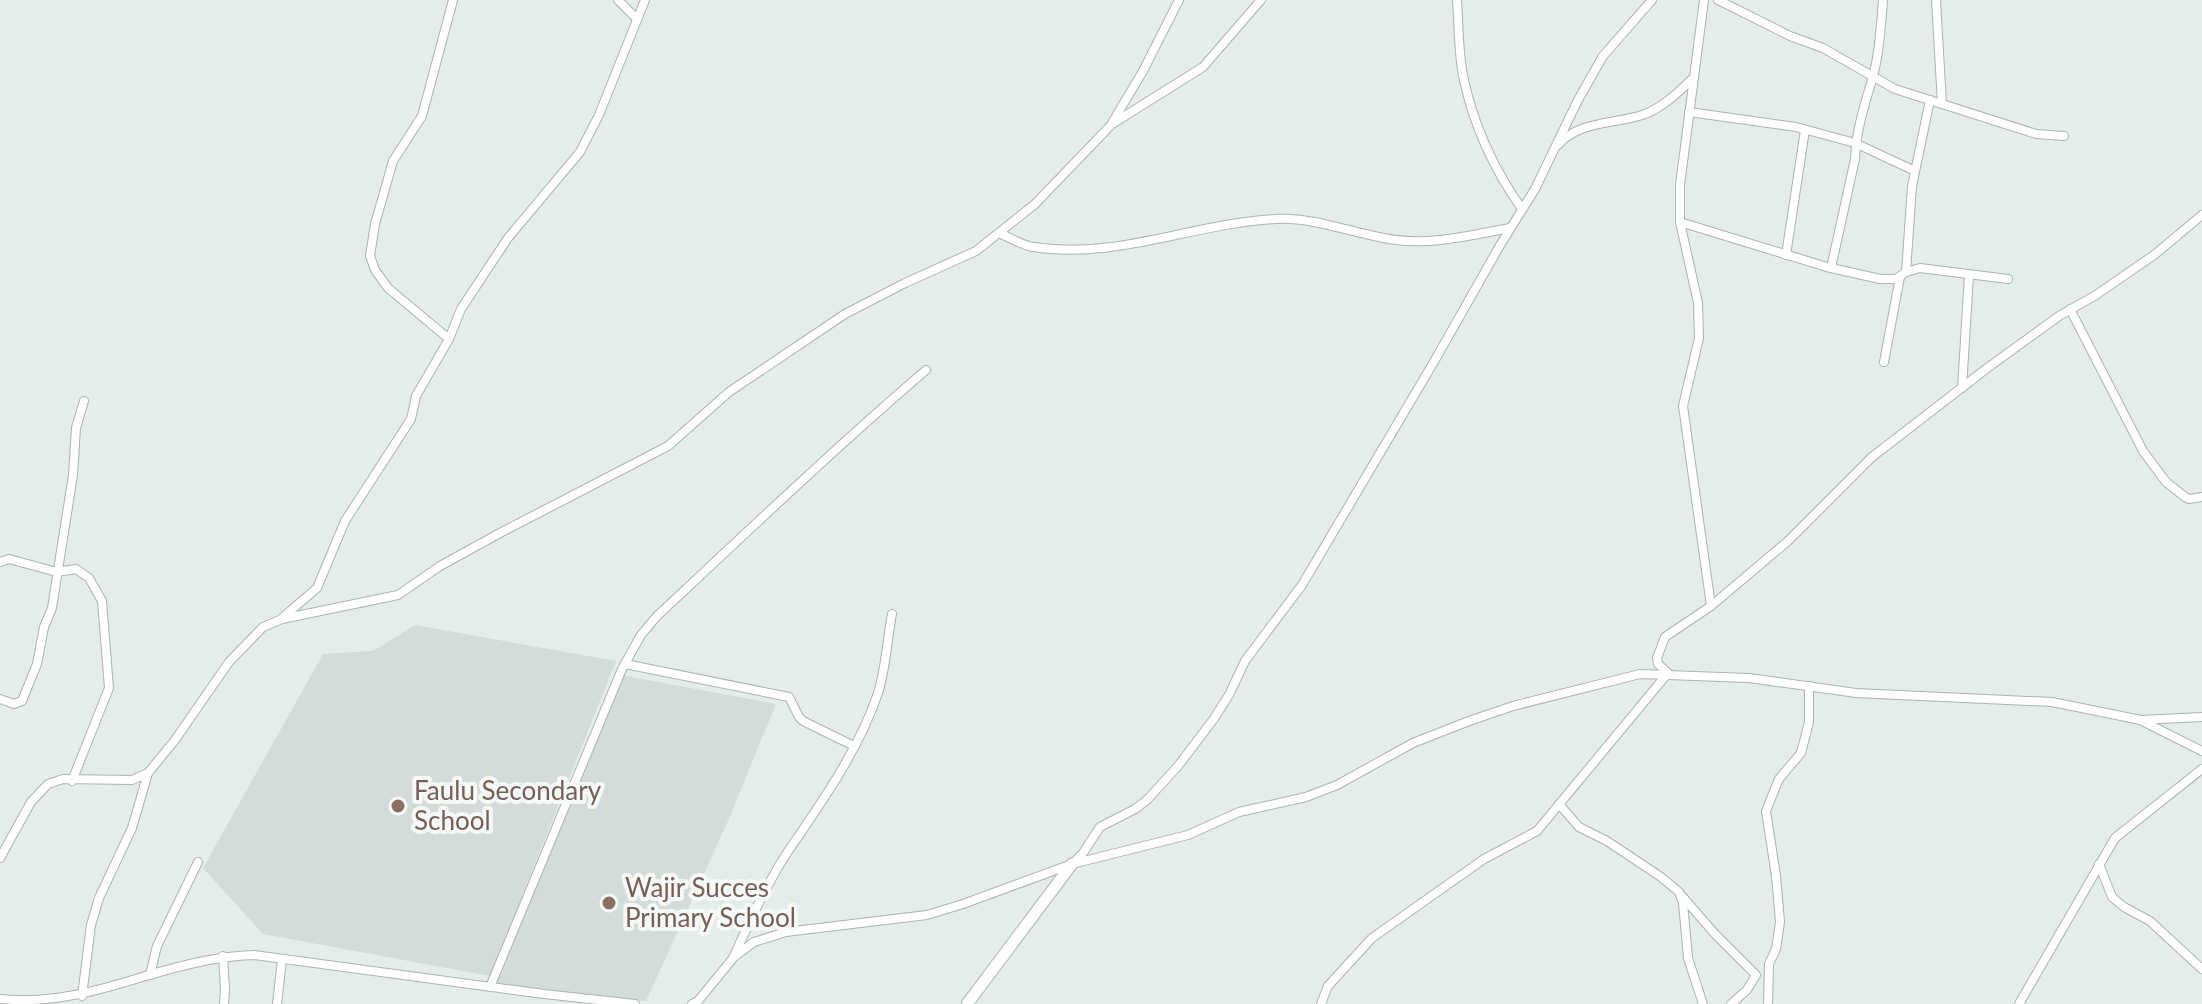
<svg xmlns="http://www.w3.org/2000/svg" width="2202" height="1004" font-family="Lato,sans-serif">
  <style>
    .built { fill: #d3dcd8 }
    .lines { fill: none; stroke-linecap: round; stroke-linejoin: round }
    .street-casing { stroke: #a8b5b0; stroke-width: 10 }
    .secondary-casing { stroke: #a5b7b1; stroke-width: 13 }
    .street { stroke: #fff; stroke-width: 8 }
    .secondary { stroke: #fff; stroke-width: 11 }
    .education-dot { fill: #8d6e63; stroke: #f5f9f7; stroke-width: 3 }
    .labels { text-anchor: middle; stroke-width: 8; stroke-linejoin: round; paint-order: stroke }
    .education-label { font-size: 26px; fill: #785e54; stroke: #f5f9f7; text-anchor: start }
  </style>
  <rect width="100%" height="100%" fill="#e5ede9"/>
  <!-- built -->
  <g class="built">
    <path d="M 415,625 L 616,661 L 490,976 L 263,934 L 203,868 L 323,654 L 373,651 Z"/>
    <path d="M 621,675 L 776,704 L 728,821 L 646,1001 L 493,985 Z"/>
  </g>
  <g class="lines">
    <!-- street casing -->
    <g class="street-casing">
      <g id="street">
        <path d="M 618,0 L 637,19"/>
        <path d="M 1457,0 C 1459,26 1458,55 1464,80 C 1474,126 1495,171 1522,209"/>
        <path d="M 1704,0 L 1680,185 L 1680,222 L 1698,303 L 1699,338 L 1683,406 L 1711,606"/>
        <path d="M 1718,0 L 1790,36 L 1823,48 L 1895,89 L 2036,134 L 2064,136"/>
        <path d="M 1936,0 L 1942,104"/>
        <path d="M 1689,112 L 1796,127 L 1855,143 L 1915,171"/>
        <path d="M 1112,123 L 1143,71 L 1179,0"/>
        <path d="M 1558,145 C 1578,121 1615,124 1642,115 C 1661,109 1679,92 1693,78"/>
        <path d="M 1680,222 L 1827,267 L 1880,279 L 1896,279 L 1906,272 L 1920,268 L 2008,279"/>
        <path d="M 1001,234 C 1011,238 1023,246 1034,247 C 1116,260 1194,223 1276,219 C 1315,217 1351,233 1389,239 C 1430,246 1471,235 1510,228"/>
        <path d="M 1786,255 L 1805,130"/>
        <path d="M 1831,268 L 1855,159 C 1856,132 1864,106 1872,80 C 1879,56 1881,26 1883,0"/>
        <path d="M 1906,272 L 1912,186 L 1930,100"/>
        <path d="M 2070,309 L 2143,451 L 2166,482 L 2185,497 L 2189,499 L 2202,497"/>
        <path d="M 449,339 L 388,288 L 375,270 L 370,256 L 375,224 L 393,161 L 422,116 L 453,0"/>
        <path d="M 1884,362 L 1900,277"/>
        <path d="M 1962,388 L 1969,275"/>
        <path d="M 0,562 L 9,559 L 57,572 L 76,569 L 89,578 L 102,601 L 109,688 L 72,781"/>
        <path d="M 282,618 L 317,588 L 345,521 L 411,419 L 416,396 L 449,339 L 461,309 L 508,238 L 580,152 L 599,115 L 645,0"/>
        <path d="M 625,664 L 789,697 L 799,717 L 803,721 L 854,746"/>
        <path d="M 0,699 L 14,704 L 22,701 L 37,664 L 44,627 L 52,608 L 73,475 L 76,428 L 84,401"/>
        <path d="M 2142,721 L 2202,751"/>
        <path d="M 1559,804 L 1579,827 L 1607,841 L 1661,877 L 1679,892 L 1683,903 L 1688,958 L 1703,1004"/>
        <path d="M 0,858 L 31,802 L 48,784 L 63,779 L 132,780 L 148,773 L 175,740 L 229,662 L 263,627 L 282,619 L 398,595 L 440,566 L 500,533 L 668,446 L 729,392 L 845,314 L 905,283 L 976,251 L 1035,204 L 1112,124 L 1203,67 L 1261,0"/>
        <path d="M 1073,863 L 1083,853 L 1100,827 L 1135,809 L 1147,800 L 1178,766 L 1213,720 L 1229,695 L 1245,661 L 1302,585 L 1435,360 L 1499,247 L 1535,189 L 1578,100 L 1603,56 L 1652,0"/>
        <path d="M 2099,864 L 2112,897 L 2124,907 L 2150,921 L 2202,969"/>
        <path d="M 1682,896 L 1715,934 L 1756,975 L 1747,990 L 1731,1004"/>
        <path d="M 223,956 L 225,989 L 224,1004"/>
        <path d="M 734,956 C 750,921 766,885 787,853 C 821,803 859,750 878,693 C 886,668 887,640 892,614"/>
        <path d="M 150,975 L 157,946 L 198,862"/>
        <path d="M 490,987 L 622,669 L 641,635 L 657,616 C 746,533 834,449 926,370"/>
        <path d="M 82,996 L 91,925 L 99,898 L 132,828 L 148,773"/>
        <path d="M 0,999 C 48,1004 94,992 139,978 C 176,967 215,956 254,955 L 544,994 L 635,1004"/>
        <path d="M 277,1004 L 282,960"/>
        <path d="M 692,1004 L 698,1001 L 734,957 L 754,942 L 786,932 L 927,915 L 963,904 L 1072,864 L 1188,835 L 1239,812 L 1306,797 L 1337,785 L 1413,743 L 1469,721 L 1513,706 L 1640,674 L 1749,678 L 1856,693 L 2052,702 L 2141,720 L 2202,717"/>
        <path d="M 1321,1004 L 1328,986 L 1372,938 L 1484,859 L 1537,831 L 1668,673 L 1658,664 L 1657,658 L 1665,637 L 1711,606 L 1788,541 L 1872,457 L 1986,369 L 2059,316 L 2096,295 L 2154,255 L 2202,215"/>
        <path d="M 1768,1004 L 1769,964 L 1776,949 L 1780,922 L 1776,876 L 1766,811 L 1779,779 L 1801,753 L 1809,722 L 1809,686"/>
        <path d="M 2019,1004 L 2115,838 L 2202,769"/>
      </g>
    </g>
    <!-- secondary casing -->
    <g class="secondary-casing">
      <path id="secondary" d="M 967,1004 L 1072,864"/>
    </g>
    <!-- street -->
    <use href="#street" class="street"/>
    <!-- secondary -->
    <use href="#secondary" class="secondary"/>
  </g>
  <!-- markers -->
  <g class="education-dot">
    <circle cx="398" cy="806" r="8"/>
    <circle cx="609" cy="903" r="8"/>
  </g>
  <g class="labels">
    <!-- education labels -->
    <g class="education-label">
      <text x="414" y="800">Faulu Secondary<tspan x="414" dy="30">School</tspan></text>
      <text x="625" y="897">Wajir Succes<tspan x="625" dy="30">Primary School</tspan></text>
    </g>
  </g>
</svg>
